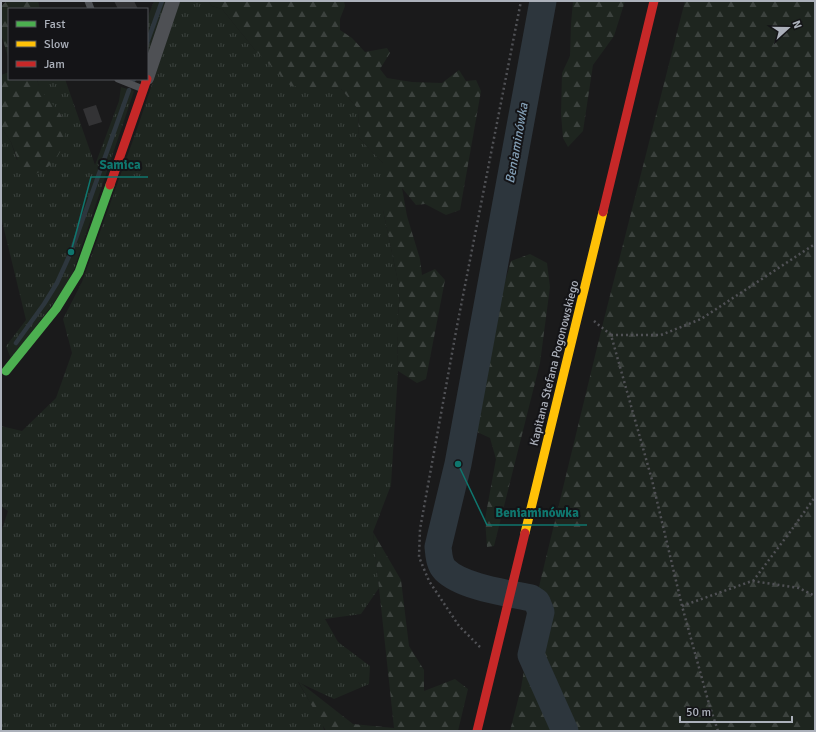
<svg xmlns="http://www.w3.org/2000/svg" width="816" height="732" font-family="Signika,sans-serif">
  <style>
    .grass { fill: url(#grass-tufts) }
    .forest { fill: url(#forest-firs) }
    .lines { fill: none; stroke-linecap: round; stroke-linejoin: round }
    .stream { stroke: #2d363d; stroke-width: 4.5 }
    .river { stroke: #2d363d; stroke-width: 27 }
    .building { fill: #333335 }
    .path { stroke: #505155; stroke-width: 2.5; stroke-dasharray: 2 3; stroke-linecap: butt }
    .lane { stroke: #4e5054; stroke-width: 7 }
    .street { stroke: #4e5054; stroke-width: 14 }
    .fast { stroke: #4caf50; stroke-width: 9 }
    .slow { stroke: #ffc107; stroke-width: 9 }
    .jam { stroke: #c62828; stroke-width: 9 }
    .labels { text-anchor: middle; stroke-width: 4; stroke-linejoin: round; paint-order: stroke }
    .street-label { font-size: 12px; fill: #acb1bb; stroke: #141417 }
    .water-label { font-size: 13px; font-style: italic; fill: #839fb6; stroke: #141417 }
    .leader { fill: none; stroke: #0f766e; stroke-width: 1.5 }
    .callout-dot { fill: #0f766e; stroke: #141417; stroke-width: 1.5 }
    .callout-label { font-size: 13px; text-anchor: middle; font-weight: bold; fill: #0f766e; stroke: #141417; stroke-width: 4; stroke-linejoin: round; paint-order: stroke }
  </style>
  <defs>
    <pattern id="grass-tufts" width="24" height="20" patternUnits="userSpaceOnUse"><rect width="24" height="20" fill="#1e251f"/><path d="M3 7l-1-3M5 7V3M7 7l1-3M15 17l-1-3M17 17v-4M19 17l1-3" fill="none" stroke="#3c423e"/></pattern>
    <pattern id="forest-firs" width="22" height="20" patternUnits="userSpaceOnUse"><rect width="22" height="20" fill="#1e251f"/><path d="M5 1l3.5 6h-7zM16 11l3.5 6h-7z" fill="#3c423e"/></pattern>
  </defs>
  <rect width="100%" height="100%" fill="#1a1a1b"/>
  <!-- grass -->
  <g class="grass">
    <path d="M 154,1 L 167,1 L 147,60 L 147,19 Z"/>
    <path d="M 180,1 L 208,1 L 212,6 L 222,9 L 255,50 L 321,87 L 341,89 L 358,109 L 359,138 L 383,163 L 383,210 L 400,291 L 397,330 L 398,371 L 391,485 L 373,532 L 379,588 L 361,614 L 325,619 L 338,642 L 370,666 L 369,684 L 334,699 L 298,682 L 323,724 L 324,731 L 1,731 L 1,532 L 8,511 L 1,506 L 1,426 L 22,431 L 56,398 L 72,353 L 63,319 L 82,282 L 137,129 Z"/>
    <path d="M 37,79 L 65,79 L 95,165 L 119,101 L 121,87 L 134,91 L 70,281 L 11,359 L 6,346 L 26,320 L 1,217 L 1,127 L 11,142 L 17,160 L 62,116 L 40,91 Z"/>
  </g>
  <!-- forest -->
  <g class="forest">
    <path d="M 7,1 L 38,1 L 40,9 L 9,9 L 9,60 L 1,34 L 1,6 Z"/>
    <path d="M 208,1 L 344,1 L 345,6 L 340,19 L 340,30 L 352,38 L 365,52 L 387,48 L 390,53 L 380,69 L 387,78 L 412,82 L 442,83 L 459,70 L 466,81 L 476,80 L 481,91 L 460,210 L 446,215 L 425,204 L 416,205 L 402,188 L 407,216 L 420,259 L 422,275 L 435,269 L 445,280 L 426,379 L 417,383 L 398,371 L 397,330 L 400,291 L 383,210 L 383,163 L 359,138 L 358,109 L 341,89 L 291,86 L 255,50 L 222,9 L 212,6 Z"/>
    <path d="M 573,1 L 625,1 L 614,36 L 593,65 L 583,131 L 568,147 L 563,138 L 561,114 L 562,73 L 570,56 L 571,24 Z"/>
    <path d="M 685,1 L 815,1 L 815,731 L 510,731 L 521,688 L 536,599 L 602,327 Z"/>
    <path d="M 9,72 L 9,79 L 37,79 C 40,95 53,102 61,115 C 64,120 65,127 65,133 C 63,156 51,169 30,176 L 22,171 L 11,142 L 1,127 L 1,75 Z"/>
    <path d="M 530,254 L 547,263 L 550,287 L 540,363 L 494,546 L 487,547 L 485,519 L 496,459 L 490,438 L 475,431 C 479,374 495,315 511,261 Z"/>
    <path d="M 373,532 L 401,580 L 409,646 L 424,670 L 424,691 L 455,679 L 468,689 L 458,731 L 326,731 L 298,681 L 353,724 L 394,728 Z"/>
  </g>
  <g class="lines">
    <!-- stream -->
    <g class="stream">
      <path d="M 147,43 L 162,1"/>
      <path d="M 133,81 L 134,79"/>
      <path d="M 16,343 L 44,304 L 57,283 L 71,252 L 129,90"/>
    </g>
    <!-- river -->
    <path class="river" d="M 543,1 L 458,464 L 438,547 C 439,555 439,564 445,570 C 462,587 507,593 531,598 L 537,602 L 541,612 L 531,655 L 565,731"/>
  </g>
  <!-- building -->
  <g class="building">
    <path d="M 114,1 L 134,1 L 138,9 L 118,9 Z"/>
    <path d="M 96,105 L 102,122 L 89,126 L 83,109 Z"/>
  </g>
  <g class="lines">
    <!-- path -->
    <g class="path">
      <path d="M 594,321 L 611,335 L 652,480 L 682,606 L 709,704 L 718,731"/>
      <path d="M 611,335 L 661,335 L 701,319 L 815,244"/>
      <path d="M 753,581 L 790,532 L 815,497"/>
      <path d="M 682,606 L 752,581 L 799,588 L 815,596"/>
      <path d="M 480,647 L 459,626 L 429,581 L 419,557 L 420,529 L 457,326 L 521,1"/>
    </g>
    <!-- lane -->
    <g class="lane">
      <path d="M 88,1 L 91,9"/>
      <path d="M 118,79 L 143,89"/>
    </g>
    <!-- street -->
    <path class="street" d="M 147,78 L 173,1"/>
    <!-- fast -->
    <path class="fast" d="M 6,371 L 56,309 L 79,272 L 110,185"/>
    <!-- slow -->
    <path class="slow" d="M 525,533 L 603,212"/>
    <!-- jam -->
    <g class="jam">
      <path d="M 110,185 L 147,79"/>
      <path d="M 603,212 L 654,1"/>
      <path d="M 477,731 L 525,533"/>
    </g>
  </g>
  <g class="labels">
    <!-- street labels -->
    <g class="street-label">
      <text transform="translate(554 363) rotate(-76)" y="4">Kapitana Stefana Pogonowskiego</text>
    </g>
    <!-- water labels -->
    <g class="water-label">
      <text transform="translate(516 143) rotate(-80)" y="5">Beniaminówka</text>
    </g>
  </g>
  <!-- callouts -->
  <path class="leader" d="M71 252L91 177H148M458 464L487 525H587"/>
  <g class="callout-dot">
    <circle cx="71" cy="252" r="4"/>
    <circle cx="458" cy="464" r="4"/>
  </g>
  <g class="callout-label">
    <text x="120" y="169">Samica</text>
    <text x="537" y="517">Beniaminówka</text>
  </g>
  <!-- border -->
  <rect width="816" height="732" fill="none" stroke="#acb1bb" stroke-width="4"/>
  <!-- legend -->
  <rect x="8" y="8" width="140" height="72" fill="#141417" stroke="#515359"/>
  <rect x="16" y="21" width="20" height="6" fill="#4caf50" stroke="#515359"/>
  <text x="44" y="28" font-size="12" fill="#acb1bb">Fast</text>
  <rect x="16" y="41" width="20" height="6" fill="#ffc107" stroke="#515359"/>
  <text x="44" y="48" font-size="12" fill="#acb1bb">Slow</text>
  <rect x="16" y="61" width="20" height="6" fill="#c62828" stroke="#515359"/>
  <text x="44" y="68" font-size="12" fill="#acb1bb">Jam</text>
  <!-- north arrow -->
  <g transform="translate(788 28) rotate(69)" stroke="#141417" stroke-width="3" paint-order="stroke">
  <path d="M0-3L7 15L0 10L-7 15Z" fill="#acb1bb"/>
  <text y="-6" font-size="11" font-weight="bold" text-anchor="middle" fill="#acb1bb">N</text>
  </g>
  <!-- scale -->
  <path d="M680 716v6h112v-6" fill="none" stroke="#acb1bb" stroke-width="2"/>
  <text x="686" y="716" font-size="12" fill="#acb1bb" stroke="#141417" stroke-width="3" paint-order="stroke">50 m</text>
</svg>
